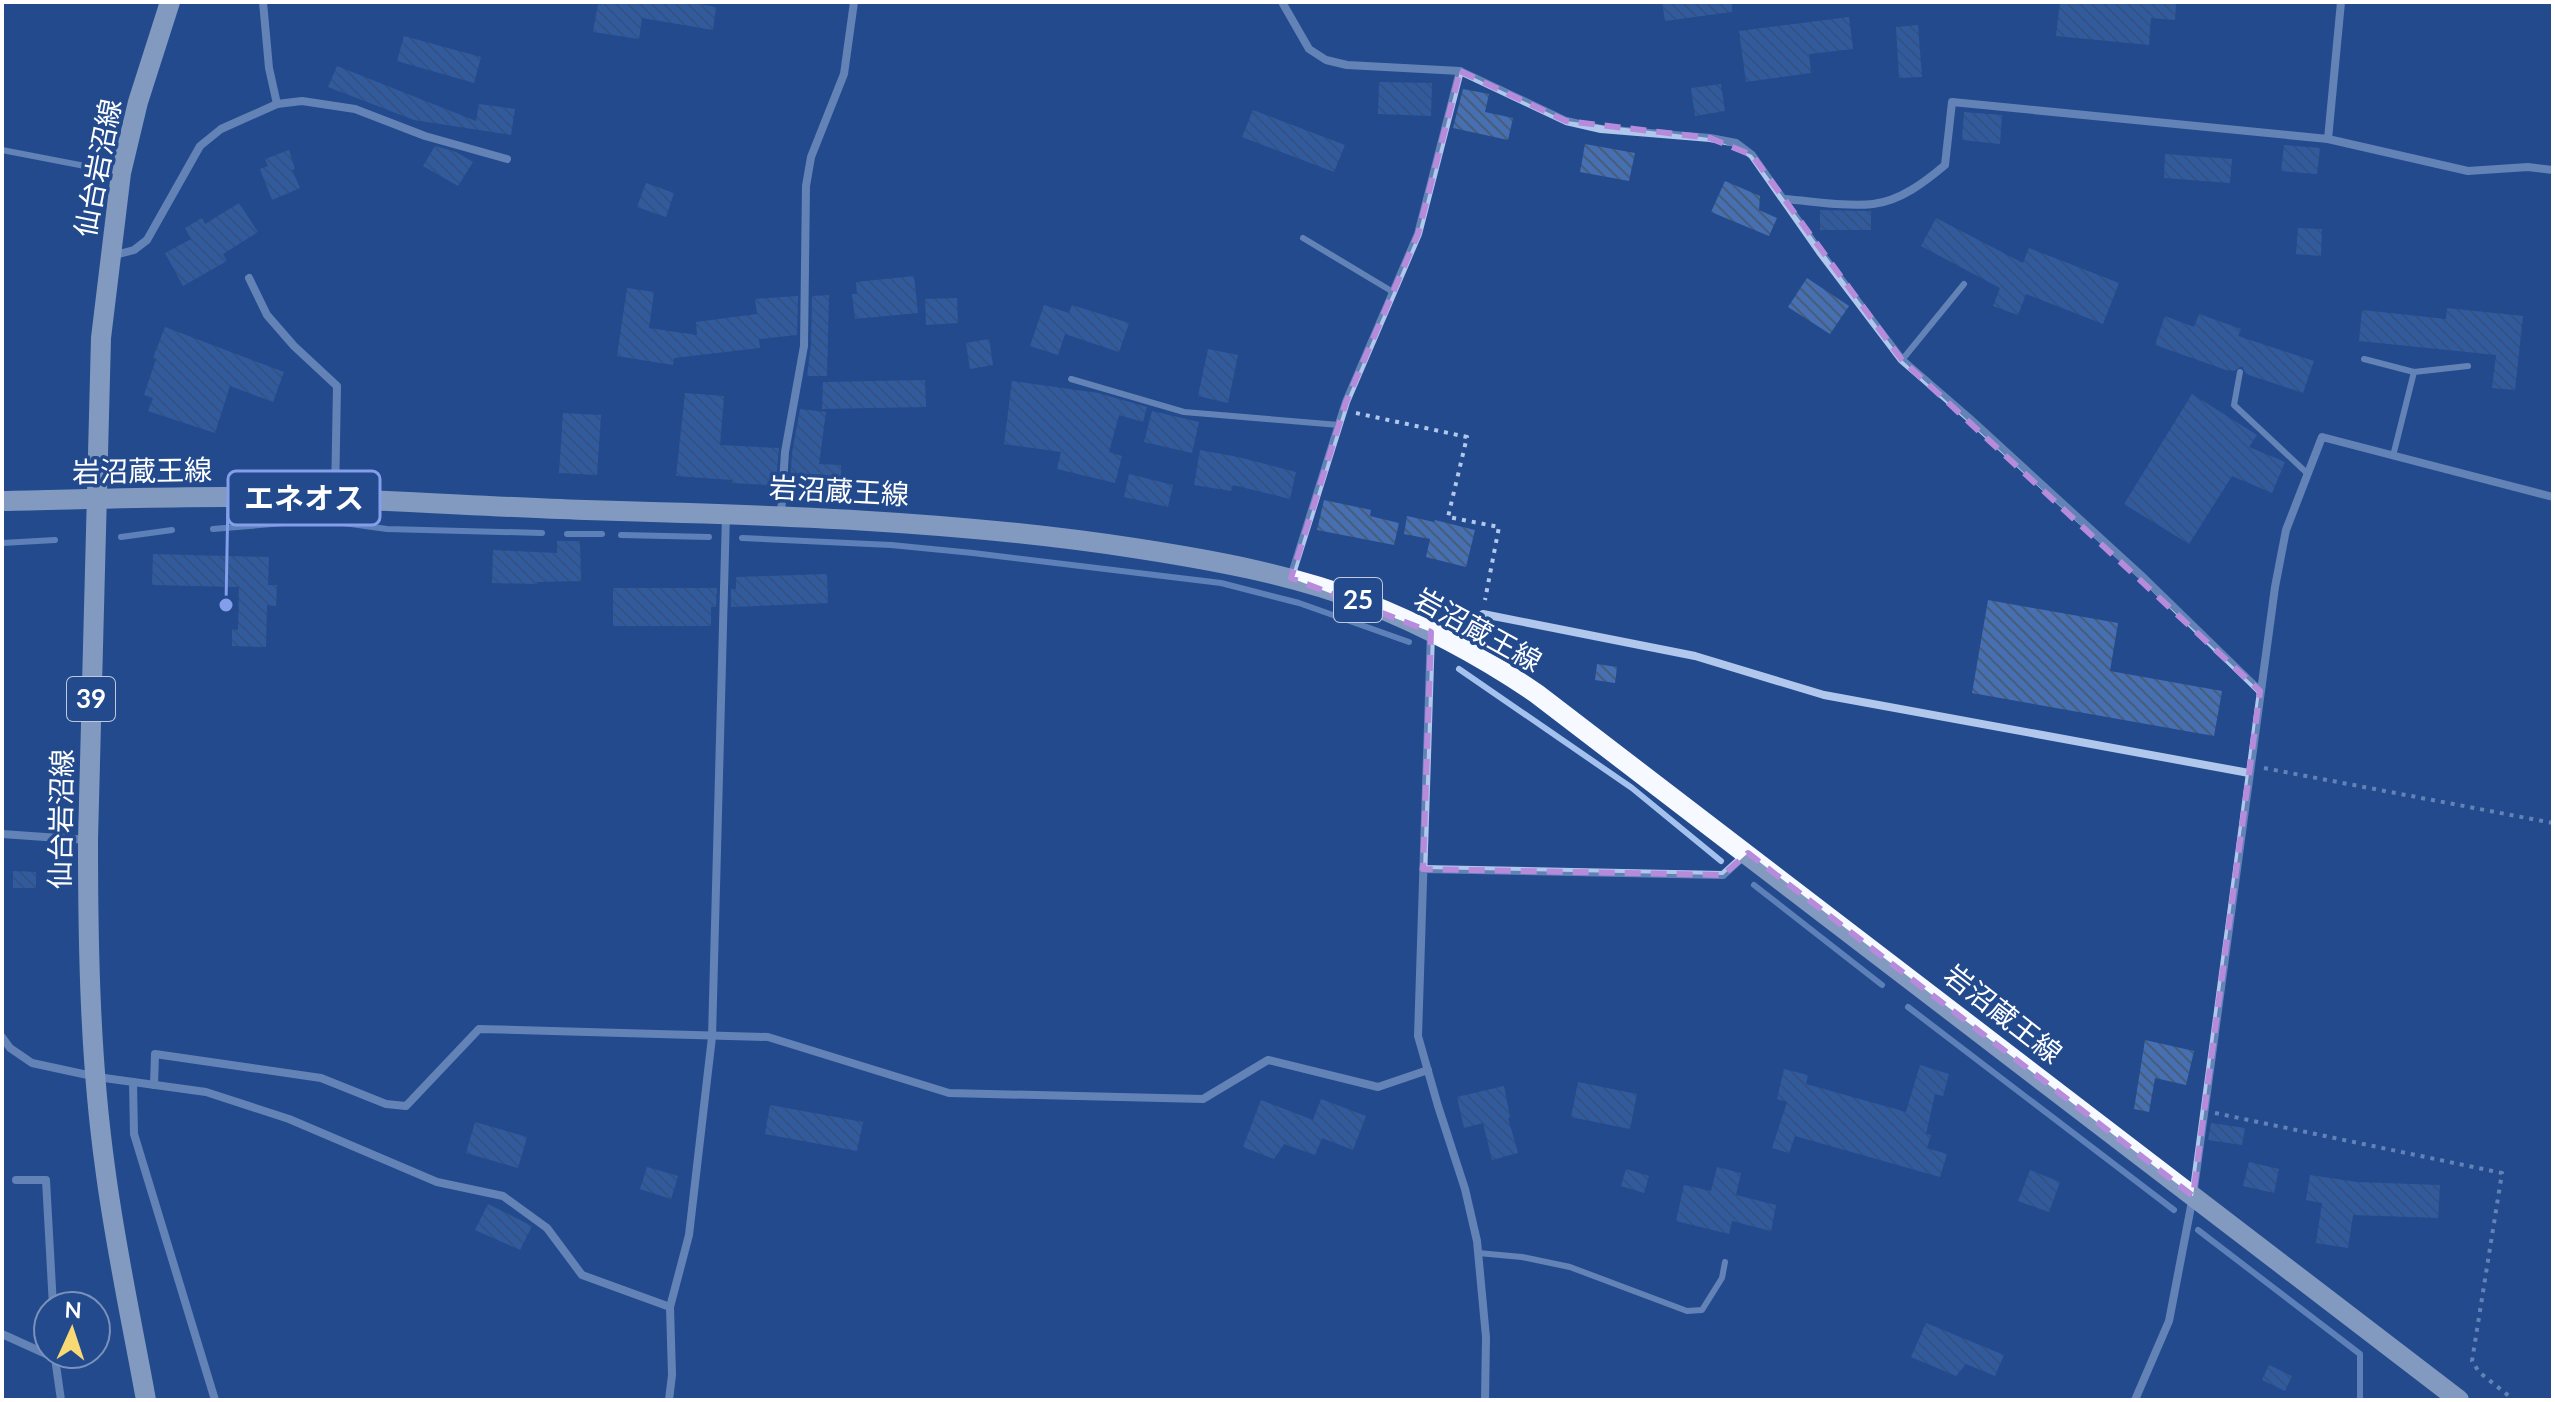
<svg xmlns="http://www.w3.org/2000/svg" width="2555" height="1402" font-family="Lato,'Noto Sans JP',sans-serif">
  <style>
    .lines { fill: none; stroke-linecap: round; stroke-linejoin: round }
    .stream { stroke: #a5c1ed; stroke-width: 6 }
    .building { fill: url(#building-back-hatch) }
    .path { stroke: #b1c7ec; stroke-width: 4; stroke-dasharray: 4 6; stroke-linecap: butt }
    .service { stroke: #b1c7ec; stroke-width: 6 }
    .minor { stroke: #b1c7ec; stroke-width: 8 }
    .primary { stroke: #f6f9ff; stroke-width: 20 }
    .marked { fill: none; stroke: #b68bdc; stroke-width: 6; stroke-dasharray: 16 10; stroke-linejoin: round }
    .labels { text-anchor: middle; stroke-width: 7; stroke-linejoin: round; paint-order: stroke }
    .shield { fill: #224a8d; stroke: #bdc9dd; stroke-width: 2 }
    .shield-label { font-size: 26px; font-weight: bold; fill: #fff }
    .street-label { font-size: 28px; fill: #fff; stroke: #224a8d }
    .leader { fill: none; stroke: #839eea; stroke-width: 3 }
    .callout-dot { fill: #839eea; stroke: #224a8d; stroke-width: 3 }
    .callout { fill: #224a8d; stroke: #839eea; stroke-width: 3 }
    .callout-label { font-size: 30px; text-anchor: middle; font-weight: bold; fill: #fff }
  </style>
  <defs>
    <pattern id="building-back-hatch" width="6" height="6" patternUnits="userSpaceOnUse" patternTransform="scale(2)"><rect width="6" height="6" fill="#4670b2"/><path d="M-1 5l2 2M0 0l6 6M5-1l2 2" fill="none" stroke="#495c7a"/></pattern>
  </defs>
  <rect width="100%" height="100%" fill="#224a8d"/>
  <g class="lines">
    <!-- stream -->
    <g class="stream">
      <path d="M 322,520 L 387,529 L 542,533"/>
      <path d="M 213,529 L 284,523"/>
      <path d="M 567,534 L 602,534"/>
      <path d="M 621,535 L 709,537"/>
      <path d="M 121,537 L 172,530"/>
      <path d="M 742,538 L 891,545 L 973,553 L 1221,583 L 1299,603 L 1409,642"/>
      <path d="M 2,543 L 55,540"/>
      <path d="M 1459,669 L 1632,788 L 1721,861"/>
      <path d="M 1754,885 L 1882,985"/>
      <path d="M 1908,1007 L 2174,1210"/>
      <path d="M 2198,1230 L 2360,1354 L 2360,1400"/>
    </g>
  </g>
  <!-- building -->
  <g class="building">
    <path d="M 601,2 L 689,2 L 716,7 L 713,30 L 642,18 L 639,39 L 593,32 L 598,4 L 601,5 Z"/>
    <path d="M 1662,2 L 1732,2 L 1732,12 L 1665,21 Z"/>
    <path d="M 2060,2 L 2153,2 L 2176,4 L 2175,20 L 2151,18 L 2149,45 L 2056,36 Z"/>
    <path d="M 1849,17 L 1853,49 L 1809,54 L 1811,73 L 1746,82 L 1739,31 Z"/>
    <path d="M 1918,25 L 1922,77 L 1899,78 L 1896,27 Z"/>
    <path d="M 404,36 L 481,57 L 474,83 L 397,61 Z"/>
    <path d="M 337,66 L 476,121 L 479,104 L 515,109 L 511,135 L 414,120 L 328,87 Z"/>
    <path d="M 1379,82 L 1432,83 L 1431,116 L 1378,114 Z"/>
    <path d="M 1721,84 L 1725,111 L 1695,116 L 1691,88 Z"/>
    <path d="M 1463,89 L 1489,94 L 1485,112 L 1513,118 L 1508,140 L 1453,128 Z"/>
    <path d="M 1253,110 L 1345,145 L 1334,172 L 1242,137 Z"/>
    <path d="M 1964,112 L 2002,115 L 2000,144 L 1962,140 Z"/>
    <path d="M 1585,144 L 1635,153 L 1629,181 L 1580,172 Z"/>
    <path d="M 2284,145 L 2320,148 L 2317,174 L 2281,171 Z"/>
    <path d="M 435,146 L 456,152 L 473,162 L 458,186 L 423,166 Z"/>
    <path d="M 289,150 L 295,169 L 292,170 L 300,188 L 272,200 L 260,169 L 268,166 L 265,159 Z"/>
    <path d="M 2165,154 L 2232,159 L 2230,183 L 2164,178 Z"/>
    <path d="M 1725,181 L 1760,196 L 1759,210 L 1777,218 L 1769,236 L 1711,212 Z"/>
    <path d="M 646,183 L 674,193 L 666,217 L 637,207 Z"/>
    <path d="M 239,203 L 258,232 L 223,254 L 227,261 L 183,286 L 165,253 L 191,239 L 185,228 L 202,218 L 205,224 Z"/>
    <path d="M 1820,210 L 1871,211 L 1871,230 L 1820,230 Z"/>
    <path d="M 1936,218 L 2023,263 L 2029,248 L 2119,283 L 2103,324 L 2026,294 L 2018,315 L 1993,306 L 2000,288 L 1921,246 Z"/>
    <path d="M 2298,228 L 2322,229 L 2321,256 L 2296,254 Z"/>
    <path d="M 914,276 L 918,313 L 855,319 L 852,294 L 857,294 L 856,282 Z"/>
    <path d="M 1807,278 L 1849,306 L 1830,334 L 1788,307 Z"/>
    <path d="M 627,288 L 654,292 L 649,328 L 697,335 L 696,322 L 757,314 L 755,299 L 798,296 L 797,335 L 759,339 L 760,348 L 674,358 L 673,365 L 617,356 Z"/>
    <path d="M 829,295 L 827,376 L 807,376 L 811,346 L 812,296 Z"/>
    <path d="M 957,298 L 958,323 L 926,325 L 925,299 Z"/>
    <path d="M 1044,305 L 1069,313 L 1072,305 L 1129,323 L 1119,352 L 1065,334 L 1058,355 L 1030,346 Z"/>
    <path d="M 2447,308 L 2523,316 L 2515,390 L 2492,388 L 2496,355 L 2359,341 L 2362,310 L 2446,319 Z"/>
    <path d="M 2199,314 L 2241,329 L 2238,336 L 2314,361 L 2303,393 L 2246,374 L 2242,366 L 2234,371 L 2226,370 L 2155,345 L 2165,316 L 2194,327 Z"/>
    <path d="M 165,327 L 284,372 L 273,402 L 230,386 L 215,433 L 148,411 L 153,398 L 144,395 L 156,359 L 153,358 Z"/>
    <path d="M 989,339 L 993,365 L 970,369 L 966,343 Z"/>
    <path d="M 1208,349 L 1238,355 L 1228,403 L 1198,396 Z"/>
    <path d="M 925,380 L 926,407 L 822,409 L 823,382 Z"/>
    <path d="M 1012,381 L 1098,393 L 1147,407 L 1143,422 L 1119,415 L 1109,452 L 1122,456 L 1115,483 L 1057,469 L 1061,452 L 1004,444 Z"/>
    <path d="M 685,393 L 724,396 L 720,445 L 779,448 L 776,482 L 768,482 L 768,485 L 732,483 L 732,480 L 676,476 Z"/>
    <path d="M 2192,394 L 2257,435 L 2249,447 L 2285,462 L 2272,493 L 2232,476 L 2189,544 L 2124,504 Z"/>
    <path d="M 800,409 L 826,412 L 819,464 L 841,465 L 841,484 L 790,483 L 792,453 Z"/>
    <path d="M 1152,411 L 1199,422 L 1192,453 L 1144,442 Z"/>
    <path d="M 563,413 L 601,415 L 597,475 L 559,473 Z"/>
    <path d="M 1200,450 L 1238,457 L 1296,472 L 1290,499 L 1233,485 L 1231,491 L 1194,485 Z"/>
    <path d="M 1129,474 L 1173,485 L 1168,507 L 1124,497 Z"/>
    <path d="M 1324,500 L 1371,510 L 1370,516 L 1399,523 L 1394,545 L 1317,530 Z"/>
    <path d="M 1407,516 L 1434,522 L 1435,520 L 1475,530 L 1466,567 L 1426,557 L 1430,539 L 1404,534 Z"/>
    <path d="M 557,541 L 580,541 L 581,581 L 537,582 L 537,584 L 492,583 L 493,550 L 557,553 Z"/>
    <path d="M 153,554 L 269,557 L 268,585 L 277,585 L 276,606 L 267,605 L 266,647 L 232,646 L 232,629 L 238,630 L 239,587 L 152,585 Z"/>
    <path d="M 827,574 L 828,603 L 731,607 L 731,589 L 736,589 L 736,577 Z"/>
    <path d="M 613,588 L 717,588 L 716,607 L 711,607 L 711,626 L 613,626 Z"/>
    <path d="M 1988,600 L 2118,623 L 2110,671 L 2222,691 L 2214,736 L 1972,693 Z"/>
    <path d="M 1597,664 L 1617,667 L 1615,683 L 1595,680 Z"/>
    <path d="M 13,871 L 36,872 L 36,888 L 13,888 Z"/>
    <path d="M 2145,1040 L 2194,1051 L 2186,1085 L 2155,1078 L 2149,1112 L 2134,1109 Z"/>
    <path d="M 1920,1065 L 1949,1074 L 1943,1096 L 1935,1094 L 1926,1134 L 1931,1135 L 1927,1148 L 1947,1154 L 1940,1177 L 1795,1136 L 1789,1153 L 1772,1148 L 1787,1102 L 1777,1099 L 1784,1069 L 1808,1075 L 1806,1084 L 1906,1112 Z"/>
    <path d="M 1578,1082 L 1637,1094 L 1630,1129 L 1571,1117 Z"/>
    <path d="M 1504,1086 L 1510,1117 L 1508,1118 L 1518,1153 L 1492,1160 L 1483,1123 L 1464,1128 L 1457,1097 Z"/>
    <path d="M 1321,1099 L 1366,1116 L 1353,1150 L 1322,1138 L 1315,1155 L 1284,1144 L 1274,1159 L 1243,1147 L 1261,1100 L 1313,1120 Z"/>
    <path d="M 770,1105 L 863,1122 L 857,1151 L 765,1134 Z"/>
    <path d="M 475,1122 L 527,1137 L 518,1168 L 466,1153 Z"/>
    <path d="M 2211,1123 L 2245,1128 L 2242,1145 L 2208,1140 Z"/>
    <path d="M 2249,1162 L 2279,1169 L 2274,1193 L 2243,1186 Z"/>
    <path d="M 647,1167 L 678,1176 L 671,1199 L 640,1189 Z"/>
    <path d="M 1717,1167 L 1741,1173 L 1736,1195 L 1776,1205 L 1771,1231 L 1732,1221 L 1729,1234 L 1676,1221 L 1684,1185 L 1711,1191 Z"/>
    <path d="M 1626,1169 L 1649,1176 L 1644,1193 L 1621,1186 Z"/>
    <path d="M 2030,1170 L 2060,1182 L 2049,1212 L 2018,1201 Z"/>
    <path d="M 2310,1175 L 2357,1182 L 2440,1185 L 2438,1218 L 2353,1215 L 2348,1248 L 2316,1243 L 2322,1203 L 2306,1200 Z"/>
    <path d="M 488,1204 L 532,1226 L 520,1250 L 475,1230 Z"/>
    <path d="M 1926,1323 L 2004,1355 L 1995,1376 L 1966,1364 L 1956,1376 L 1911,1357 Z"/>
    <path d="M 2269,1365 L 2292,1376 L 2285,1391 L 2262,1380 Z"/>
  </g>
  <g class="lines">
    <!-- path -->
    <g class="path">
      <path d="M 1356,413 L 1467,437 L 1448,517 L 1499,527 L 1485,600"/>
      <path d="M 2264,768 L 2553,823"/>
      <path d="M 2215,1113 L 2502,1173 L 2472,1361 L 2479,1372 L 2514,1400"/>
    </g>
    <!-- service -->
    <g class="service">
      <path d="M 2,150 L 116,172"/>
      <path d="M 1303,238 L 1393,292"/>
      <path d="M 2364,359 L 2414,372"/>
      <path d="M 1902,360 L 1964,284"/>
      <path d="M 2240,372 L 2234,405 L 2308,474"/>
      <path d="M 1071,379 L 1184,412 L 1339,425"/>
      <path d="M 2393,456 L 2414,372 L 2468,366"/>
      <path d="M 1478,1253 L 1522,1257 L 1570,1267 L 1687,1311 L 1702,1310 L 1722,1278 L 1725,1262"/>
    </g>
    <!-- minor -->
    <g class="minor">
      <path d="M 263,2 L 269,68 L 277,104"/>
      <path d="M 1282,2 L 1309,49 L 1326,60 L 1347,65 L 1460,71 L 1566,121 L 1601,129 L 1710,138 L 1736,143 L 1752,155 L 1820,252 L 1902,360 L 1969,418 L 2145,579 L 2260,691"/>
      <path d="M 2328,139 L 2341,2"/>
      <path d="M 1784,199 C 1812,201 1845,207 1873,204 C 1900,201 1925,182 1945,165 L 1952,102 L 2328,139 L 2468,171 L 2528,167 L 2553,170"/>
      <path d="M 111,256 L 134,250 L 147,240 L 200,146 L 221,129 L 277,104 L 302,101 L 355,109 L 425,136 L 507,159"/>
      <path d="M 249,278 L 267,315 L 294,346 L 337,386 L 335,498"/>
      <path d="M 781,515 L 785,452 L 804,346 L 806,186 L 811,157 L 844,74 L 854,2"/>
      <path d="M 1291,577 L 1346,402 L 1418,234 L 1460,71"/>
      <path d="M 1431,633 L 1418,1036 L 1438,1106 L 1465,1189 L 1477,1241 L 1486,1337 L 1485,1400"/>
      <path d="M 1454,642 L 1483,614 L 1695,656 L 1824,695 L 2249,773"/>
      <path d="M 2,834 L 88,840"/>
      <path d="M 1423,869 L 1723,875 L 1746,854"/>
      <path d="M 2,1037 L 10,1048 L 32,1063 L 97,1077 L 206,1092 L 289,1119 L 437,1182 L 503,1196 L 547,1228 L 582,1275 L 670,1307"/>
      <path d="M 133,1082 L 134,1134 L 215,1400"/>
      <path d="M 154,1085 L 155,1054 L 321,1078 L 386,1104 L 406,1106 L 479,1029 L 768,1037 L 949,1093 L 1203,1099 L 1268,1060 L 1378,1087 L 1428,1070"/>
      <path d="M 16,1180 L 46,1180 L 53,1306"/>
      <path d="M 2,1334 L 55,1358 L 61,1400"/>
      <path d="M 669,1400 L 672,1375 L 670,1307 L 689,1235 L 712,1037 L 726,514"/>
      <path d="M 2135,1400 L 2169,1321 L 2193,1196 L 2275,587 L 2286,530 L 2322,437 L 2553,497"/>
    </g>
    <!-- primary -->
    <g class="primary">
      <path d="M 2,501 C 102,499 202,495 301,498 C 396,500 490,507 585,510 C 768,515 952,520 1134,548 C 1212,560 1290,574 1364,602 C 1425,626 1483,657 1537,694 L 2459,1400"/>
      <path d="M 146,1400 C 132,1323 115,1245 105,1167 C 90,1059 88,948 88,840 L 101,338 L 121,173 L 138,102 L 170,2"/>
    </g>
  </g>
  <!-- marked area -->
  <path d="M0 0H2555V1402H0ZM 1460,71 L 1566,121 L 1710,138 L 1752,155 L 1902,360 L 2260,691 L 2193,1196 L 1748,853 L 1723,875 L 1423,869 L 1431,632 L 1291,578 L 1346,402 L 1418,234 Z" fill="#224a8d" fill-opacity=".55" fill-rule="evenodd"/>
  <path class="marked" d="M 1460,71 L 1566,121 L 1710,138 L 1752,155 L 1902,360 L 2260,691 L 2193,1196 L 1748,853 L 1723,875 L 1423,869 L 1431,632 L 1291,578 L 1346,402 L 1418,234 Z"/>
  <g class="labels">
    <!-- shield labels -->
    <g class="shield">
      <rect x="1334" y="578" width="48" height="44" rx="6"/>
      <rect x="67" y="677" width="48" height="44" rx="6"/>
    </g>
    <g class="shield-label">
      <text x="1358" y="609">25</text>
      <text x="91" y="708">39</text>
    </g>
    <!-- street labels -->
    <g class="street-label">
      <text transform="translate(98 168) rotate(-79)" y="10">仙台岩沼線</text>
      <text transform="translate(142 471) rotate(-1)" y="10">岩沼蔵王線</text>
      <text transform="translate(839 491) rotate(3)" y="10">岩沼蔵王線</text>
      <text transform="translate(1478 630) rotate(29)" y="10">岩沼蔵王線</text>
      <text transform="translate(61 819) rotate(-89)" y="10">仙台岩沼線</text>
      <text transform="translate(2003 1014) rotate(38)" y="10">岩沼蔵王線</text>
    </g>
  </g>
  <!-- callouts -->
  <path class="leader" d="M226 605L228 498"/>
  <circle class="callout-dot" cx="226" cy="605" r="8"/>
  <rect class="callout" x="228" y="471" width="152" height="54" rx="8"/>
  <g class="callout-label">
    <text x="304" y="509">エネオス</text>
  </g>
  <!-- border -->
  <rect width="2555" height="1402" fill="none" stroke="#ffffff" stroke-width="8"/>
  <!-- north arrow -->
  <g transform="translate(72 1330) rotate(3)"><circle r="38" fill="#224a8d" stroke="#7a92bb" stroke-width="2"/>
  <path d="M0-6L14 30L0 20L-14 30Z" fill="#f7da73"/>
  <text y="-12" font-size="22" font-weight="bold" text-anchor="middle" fill="#ffffff">N</text>
  </g>
</svg>
